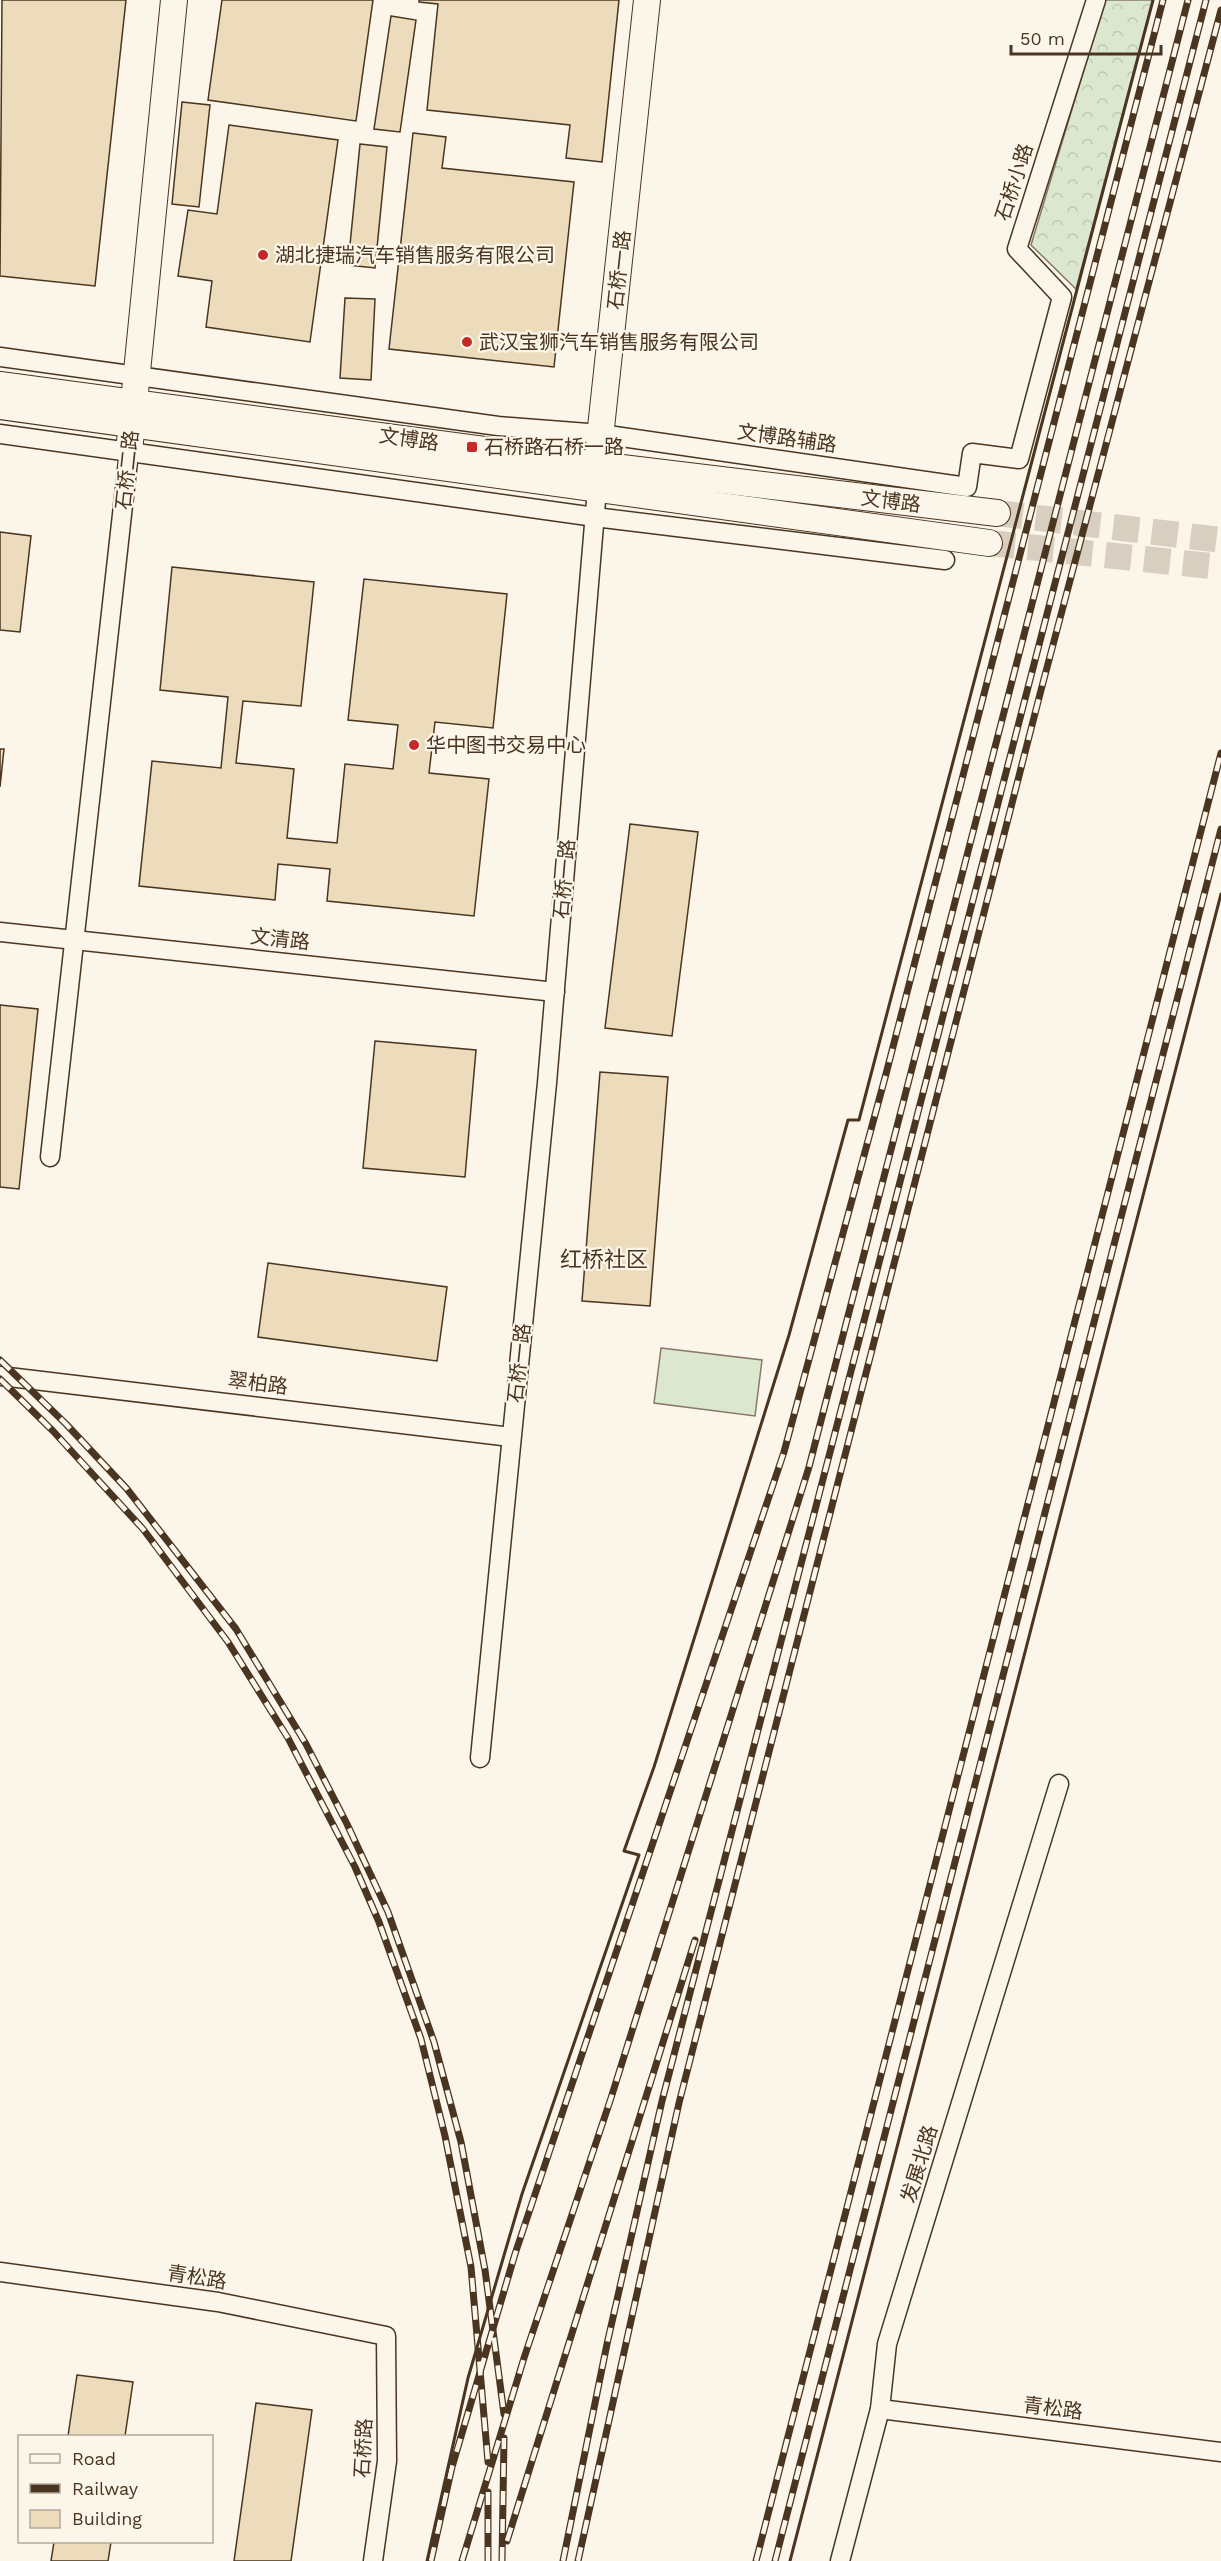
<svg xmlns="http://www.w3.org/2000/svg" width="1221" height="2561" font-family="'Work Sans','Noto Sans SC',sans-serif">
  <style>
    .forest { fill: url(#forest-crowns); stroke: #887966; stroke-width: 1.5 }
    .pitch { fill: #dce7d0; stroke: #887966; stroke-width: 1.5 }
    .building { fill: #ecdcbc; stroke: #4a3520; stroke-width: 1.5 }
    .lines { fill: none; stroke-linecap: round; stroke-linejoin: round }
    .secondary-tunnel { stroke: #d8cfc1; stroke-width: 26; stroke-dasharray: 26 13; stroke-linecap: butt }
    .street-casing { stroke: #4a3520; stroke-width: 21 }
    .secondary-casing { stroke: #4a3520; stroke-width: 28 }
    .street { stroke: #fbf6e9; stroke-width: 18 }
    .secondary { stroke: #fbf6e9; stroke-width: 26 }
    .rail-casing { stroke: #4a3520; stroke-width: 7 }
    .rail { stroke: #fbf6e9; stroke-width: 4.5; stroke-dasharray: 14; stroke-linecap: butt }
    .wall { stroke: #4a3520; stroke-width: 3 }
    .poi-dot { fill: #c62828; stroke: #fbf6e9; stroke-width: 2 }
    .labels { text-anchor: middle; stroke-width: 4.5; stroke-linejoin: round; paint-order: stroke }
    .street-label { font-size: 20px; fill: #4a3520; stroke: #fbf6e9 }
    .poi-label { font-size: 20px; fill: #4a3520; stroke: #fbf6e9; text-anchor: start }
    .quarter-label { font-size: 22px; fill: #4a3520; stroke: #fbf6e9 }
  </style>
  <defs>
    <pattern id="forest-crowns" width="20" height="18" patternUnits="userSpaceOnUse" patternTransform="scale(1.5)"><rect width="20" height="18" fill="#dce7d0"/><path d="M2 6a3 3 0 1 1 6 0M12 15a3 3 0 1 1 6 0" fill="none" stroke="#bec7b2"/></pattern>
  </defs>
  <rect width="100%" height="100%" fill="#fbf6e9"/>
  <!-- forest -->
  <path class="forest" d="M 1105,0 L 1153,0 L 1076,289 L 1031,245 Z"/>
  <!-- pitch -->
  <path class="pitch" d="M 661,1348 L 762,1360 L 755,1416 L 654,1403 Z"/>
  <!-- building -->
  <g class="building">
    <path d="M 2,0 L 126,0 L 95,286 L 0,276 Z"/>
    <path d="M 222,0 L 373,0 L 356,121 L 208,100 Z"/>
    <path d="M 419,0 L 619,0 L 602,162 L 566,158 L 570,125 L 427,110 L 438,4 L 419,2 Z"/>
    <path d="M 391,16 L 416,20 L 400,132 L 374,129 Z"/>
    <path d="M 182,102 L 210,105 L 199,207 L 172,204 Z"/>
    <path d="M 229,125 L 338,140 L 310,342 L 206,327 L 212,281 L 178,276 L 188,210 L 217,214 Z"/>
    <path d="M 413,133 L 446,137 L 442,168 L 574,182 L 554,367 L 389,349 Z"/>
    <path d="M 360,144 L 387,147 L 375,268 L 348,265 Z"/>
    <path d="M 345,298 L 375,299 L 371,380 L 340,378 Z"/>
    <path d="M 0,532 L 31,536 L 20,632 L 0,630 Z"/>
    <path d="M 172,567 L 314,582 L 301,706 L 243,701 L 236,763 L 294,769 L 287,838 L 337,843 L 345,764 L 393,769 L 398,725 L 348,720 L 364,579 L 507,594 L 493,728 L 435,722 L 429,773 L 489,779 L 474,916 L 327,901 L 330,869 L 278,864 L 275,900 L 139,886 L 152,761 L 221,768 L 228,697 L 160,690 Z"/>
    <path d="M 0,749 L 4,749 L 0,787 Z"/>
    <path d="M 630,824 L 698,832 L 672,1036 L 605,1028 Z"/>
    <path d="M 0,1005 L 38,1009 L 19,1189 L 0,1187 Z"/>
    <path d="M 375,1041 L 476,1050 L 465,1177 L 363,1168 Z"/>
    <path d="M 600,1072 L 668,1077 L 650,1306 L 582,1301 Z"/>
    <path d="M 268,1263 L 447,1287 L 437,1361 L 258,1337 Z"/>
    <path d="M 77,2375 L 133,2382 L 125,2436 L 68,2436 Z"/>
    <path d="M 256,2403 L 312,2410 L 291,2561 L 234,2561 Z"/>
    <path d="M 54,2542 L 111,2542 L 108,2561 L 51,2561 Z"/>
  </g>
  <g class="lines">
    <!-- secondary-tunnel -->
    <g class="secondary-tunnel">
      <path d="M 997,513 L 1221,540"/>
      <path d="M 989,543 L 1221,567"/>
    </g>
    <!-- street casing -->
    <g class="street-casing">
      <g id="street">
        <path d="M 0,357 L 498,426 L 601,434 L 967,487 L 972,453 L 1019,459 L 1062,297 L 1017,249 L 1096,0"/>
        <path d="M 0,434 L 595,517 L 945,560"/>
        <path d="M 0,932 L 555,992"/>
        <path d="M 50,1157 L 129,452"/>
        <path d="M 0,1376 L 511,1437"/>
        <path d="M 480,1758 L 547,1083 L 597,489"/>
        <path d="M 0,2272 L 218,2302 L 386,2336 L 387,2461 L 373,2561"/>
        <path d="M 880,2409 L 1221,2452"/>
        <path d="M 840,2561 L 880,2409 L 887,2344 L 1059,1784"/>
      </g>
    </g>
    <!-- secondary casing -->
    <g class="secondary-casing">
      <g id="secondary">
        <path d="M 0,385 L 597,465 L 997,513"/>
        <path d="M 0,406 L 989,543"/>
        <path d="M 129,452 L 174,0"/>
        <path d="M 597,482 L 597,465 L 647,0"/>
      </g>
    </g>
    <!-- street -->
    <use href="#street" class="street"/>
    <!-- secondary -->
    <use href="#secondary" class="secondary"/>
    <!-- rail casing -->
    <g class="rail-casing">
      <g id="rail">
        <path d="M 0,1360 L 66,1424 L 127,1489 L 236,1629 L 306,1744 L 347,1824 L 388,1912 L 434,2042 L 461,2142 L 485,2270 L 504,2414"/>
        <path d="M 0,1379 L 53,1431 L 143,1529 L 228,1642 L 288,1738 L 355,1867 L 379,1922 L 421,2039 L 445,2136 L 471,2267 L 488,2462"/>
        <path d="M 507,2541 L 695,1940"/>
        <path d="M 431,2561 L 452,2467 L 515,2254 L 784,1452 L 886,1074 L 1163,0"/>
        <path d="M 462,2561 L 524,2358 L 611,2098 L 809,1467 L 1188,0"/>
        <path d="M 488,2561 L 488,2492"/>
        <path d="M 502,2561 L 504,2438"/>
        <path d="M 563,2561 L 607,2344 L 662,2101 L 1206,0"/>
        <path d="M 578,2561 L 679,2103 L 1040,694 L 1221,10"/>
        <path d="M 756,2561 L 1221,753"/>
        <path d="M 775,2561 L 1221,829"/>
      </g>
    </g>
    <!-- rail -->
    <use href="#rail" class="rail"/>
    <!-- wall -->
    <g class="wall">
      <path d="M 427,2561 L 468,2378 L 522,2194 L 639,1855 L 624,1851 L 654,1767 L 789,1335 L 848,1120 L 859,1120 L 1153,0"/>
      <path d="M 790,2561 L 1221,894"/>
    </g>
  </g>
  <!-- markers -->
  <g class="poi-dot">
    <circle cx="263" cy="255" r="6"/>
    <circle cx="467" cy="342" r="6"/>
    <rect x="466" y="441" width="12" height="12" rx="3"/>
    <circle cx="414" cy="745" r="6"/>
  </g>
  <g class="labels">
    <!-- street labels -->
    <g class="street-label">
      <text transform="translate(1014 182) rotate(-72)" y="7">石桥小路</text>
      <text transform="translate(619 270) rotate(-84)" y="7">石桥一路</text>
      <text transform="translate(787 438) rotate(8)" y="7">文博路辅路</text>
      <text transform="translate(409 439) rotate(8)" y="7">文博路</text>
      <text transform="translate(127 470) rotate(-84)" y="7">石桥二路</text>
      <text transform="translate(891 501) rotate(7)" y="7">文博路</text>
      <text transform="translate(564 879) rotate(-85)" y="7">石桥一路</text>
      <text transform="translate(280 939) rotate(6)" y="7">文清路</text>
      <text transform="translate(519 1363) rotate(-84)" y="7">石桥一路</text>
      <text transform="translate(258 1383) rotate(7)" y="7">翠柏路</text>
      <text transform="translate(919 2164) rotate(-73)" y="7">发展北路</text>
      <text transform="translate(197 2277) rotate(9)" y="7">青松路</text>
      <text transform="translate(1053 2408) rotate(7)" y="7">青松路</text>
      <text transform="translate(363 2448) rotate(-87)" y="7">石桥路</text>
    </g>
    <!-- poi labels -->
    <g class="poi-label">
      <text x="275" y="262">湖北捷瑞汽车销售服务有限公司</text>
      <text x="479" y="349">武汉宝狮汽车销售服务有限公司</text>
      <text x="484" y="454">石桥路石桥一路</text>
      <text x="426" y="752">华中图书交易中心</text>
    </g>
    <!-- quarter labels -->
    <g class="quarter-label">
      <text x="604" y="1267">红桥社区</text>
    </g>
  </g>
  <!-- legend -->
  <rect x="18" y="2435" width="195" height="108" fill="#fbf6e9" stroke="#b4a999" stroke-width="1.5"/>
  <rect x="30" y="2454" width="30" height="9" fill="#fbf6e9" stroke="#b4a999" stroke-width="1.5"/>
  <text x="72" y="2465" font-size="18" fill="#4a3520">Road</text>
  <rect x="30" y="2484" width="30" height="9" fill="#4a3520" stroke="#b4a999" stroke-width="1.5"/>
  <text x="72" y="2495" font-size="18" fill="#4a3520">Railway</text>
  <rect x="30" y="2510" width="30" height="18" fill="#ecdcbc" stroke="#b4a999" stroke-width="1.5"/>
  <text x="72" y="2525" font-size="18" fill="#4a3520">Building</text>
  <!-- scale -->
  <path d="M1011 45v9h150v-9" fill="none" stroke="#4a3520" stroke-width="3"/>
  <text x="1020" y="45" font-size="18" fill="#4a3520" stroke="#fbf6e9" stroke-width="4.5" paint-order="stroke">50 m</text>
</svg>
